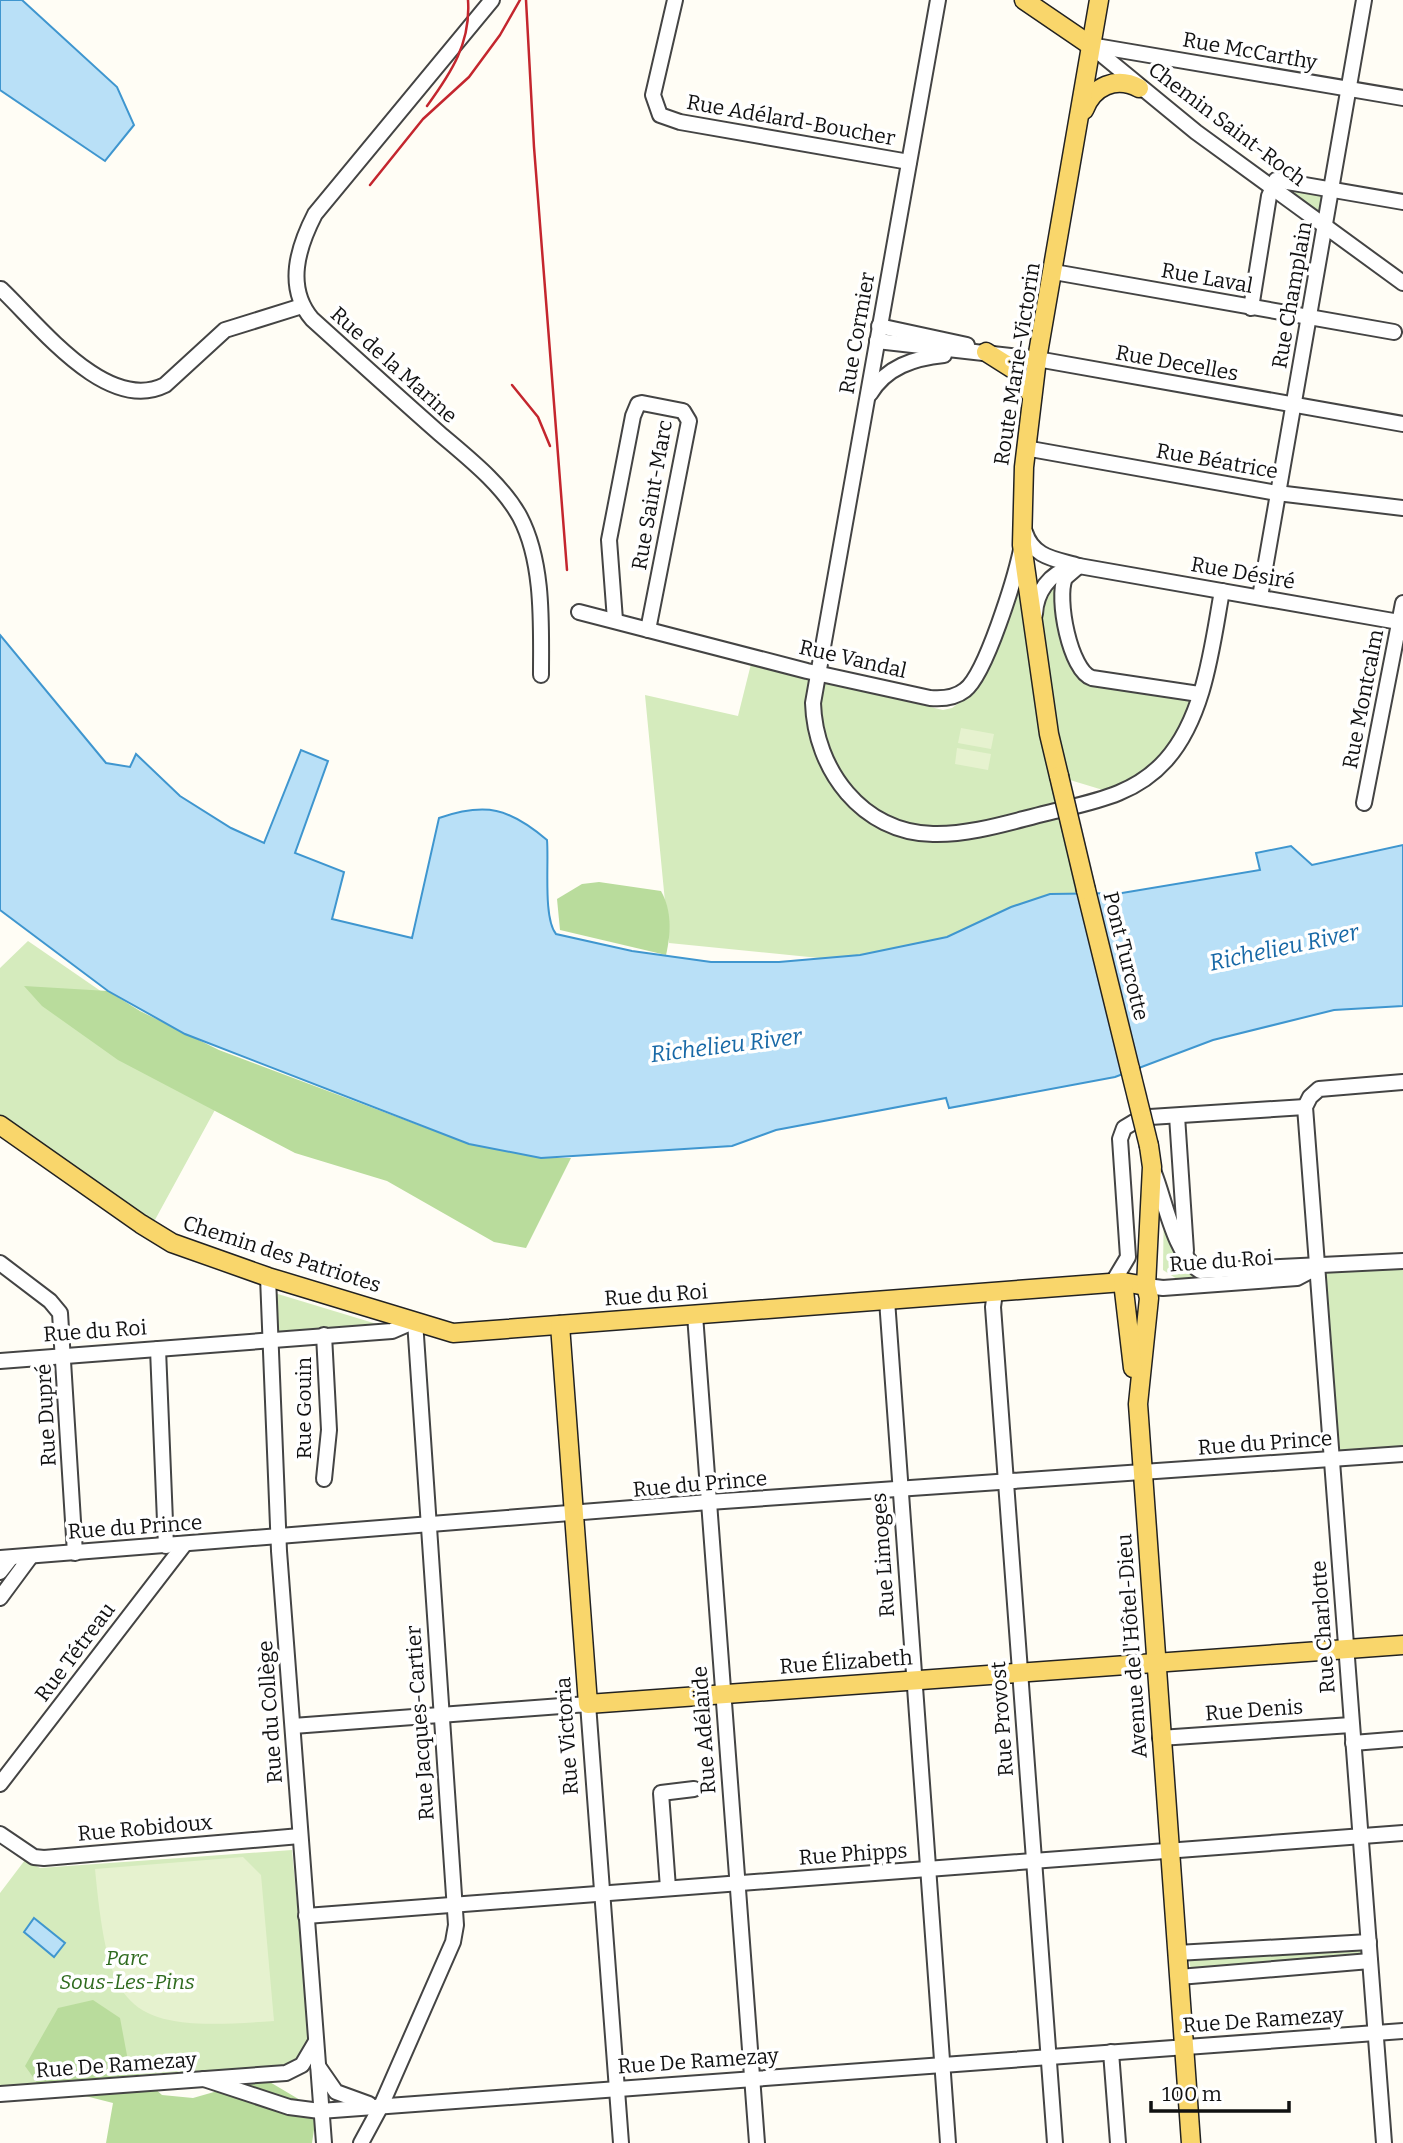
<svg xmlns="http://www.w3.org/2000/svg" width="1403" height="2143" font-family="Bitter,serif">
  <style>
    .green { fill: #d5ebbd }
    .forest { fill: #b9dc9c }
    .pitch { fill: #e6f2cf }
    .water { fill: #b9e0f7; stroke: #3f96cf; stroke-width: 2 }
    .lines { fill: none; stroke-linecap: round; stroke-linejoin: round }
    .minor-casing { stroke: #444; stroke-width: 18 }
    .major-casing { stroke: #222; stroke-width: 21 }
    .minor { stroke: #fff; stroke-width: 14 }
    .major { stroke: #f9d66b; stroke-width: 18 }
    .rail { stroke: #c4262e; stroke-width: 2.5 }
    .major-bridge-casing { stroke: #222; stroke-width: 21; stroke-linecap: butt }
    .major-bridge { stroke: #f9d66b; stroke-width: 18 }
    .labels { text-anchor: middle; stroke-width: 7; stroke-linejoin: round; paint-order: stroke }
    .street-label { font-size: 21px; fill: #111; stroke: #fff }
    .park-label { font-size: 21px; font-style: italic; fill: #2f6b1f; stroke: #fff }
    .water-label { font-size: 23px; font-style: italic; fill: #1768a6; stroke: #fff }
  </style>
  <rect width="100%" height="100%" fill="#fffdf5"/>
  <!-- green -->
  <g class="green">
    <path d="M 1280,188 L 1322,195 L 1318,218 Z"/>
    <path d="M 1019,563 L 1035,605 L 1052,587 L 1062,584 L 1081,672 L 1199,694 L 1176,748 L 1109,798 L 1103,790 L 1060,777 L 1083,905 L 859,962 L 669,943 L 645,695 L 738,716 L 751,664 L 943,710 L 952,708 L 974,692 Z"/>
    <path d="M 28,941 L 134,1014 L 240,1064 L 150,1229 L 0,1125 L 0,968 Z"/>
    <path d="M 1164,1196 L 1200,1278 L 1177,1279 L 1163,1270 Z"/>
    <path d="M 1403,1261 L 1403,1454 L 1334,1459 L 1320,1267 Z"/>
    <path d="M 268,1291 L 390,1328 L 271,1337 Z"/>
    <path d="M 292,1850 L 310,2043 L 303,2055 L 288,2067 L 0,2087 L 0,1893 L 25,1860 L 40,1868 Z"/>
    <path d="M 1371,1938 L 1373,1959 L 1191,1972 L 1189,1958 Z"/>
  </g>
  <!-- forest -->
  <g class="forest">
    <path d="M 599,882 L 661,891 C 672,911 671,933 666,955 L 560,930 L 557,899 L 582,884 Z"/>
    <path d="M 24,986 L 108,991 L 140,1011 L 219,1050 L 469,1144 L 541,1158 L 571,1158 L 526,1248 L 494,1242 L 387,1181 L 295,1153 L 118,1060 L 42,1006 Z"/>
    <path d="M 93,2000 L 120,2018 L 129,2066 L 162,2095 L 193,2098 L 263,2078 L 317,2110 L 312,2143 L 106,2143 L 113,2103 L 38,2084 L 25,2066 L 58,2008 Z"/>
  </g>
  <!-- pitch -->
  <g class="pitch">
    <path d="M 961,728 L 994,734 L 991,749 L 958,743 Z"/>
    <path d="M 957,748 L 991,754 L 988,770 L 955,764 Z"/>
    <path d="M 243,1857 L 261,1875 L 274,2021 C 126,2032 109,2016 95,1869 Z"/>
  </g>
  <!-- water -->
  <g class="water">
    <path d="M 0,0 L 22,0 L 117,87 L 134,125 L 105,161 L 0,90 Z"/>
    <path d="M 0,635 L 106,763 L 130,767 L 136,754 L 180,796 L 231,828 L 264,843 L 301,750 L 328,761 L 295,853 L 344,872 L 332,919 L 412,938 L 439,818 C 486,802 509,808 547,840 C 549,863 543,918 556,934 L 632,951 L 711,962 L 779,962 L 860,955 L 947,937 L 1011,907 L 1050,894 L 1122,893 L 1260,870 L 1256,853 L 1291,846 L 1312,865 L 1403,845 L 1403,1006 L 1334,1010 L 1213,1040 L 1115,1077 L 949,1108 L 946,1098 L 776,1130 L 732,1146 L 541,1158 L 469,1144 L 185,1034 L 108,991 L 0,910 Z"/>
    <path d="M 34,1918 L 65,1943 L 54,1957 L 24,1932 Z"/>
  </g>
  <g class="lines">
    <!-- minor casing -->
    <g class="minor-casing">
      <g id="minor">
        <path d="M 492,0 L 315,214 C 298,247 285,287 312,319 C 354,357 396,395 439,433 C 467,457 502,484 520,517 C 544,563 541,625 541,675"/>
        <path d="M 675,0 L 653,95 L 660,115 L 680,122 L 909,162"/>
        <path d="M 938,0 L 813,703 C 815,769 862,833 933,834 C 971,835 1010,822 1047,813 C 1091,802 1134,796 1166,760 C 1205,716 1212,646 1222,591"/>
        <path d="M 1090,45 L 1196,132 L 1403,283"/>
        <path d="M 1090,45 L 1403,98"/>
        <path d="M 1054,272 L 1394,332"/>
        <path d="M 1,289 C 40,326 107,414 165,385 L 225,330 L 302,306"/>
        <path d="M 1251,308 L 1269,196 L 1276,180 L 1403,202"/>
        <path d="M 879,326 L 967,345"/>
        <path d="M 877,341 L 1037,359 L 1403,424"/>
        <path d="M 870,394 C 886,367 914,358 944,355"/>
        <path d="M 1025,448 L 1277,493 L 1403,508"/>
        <path d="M 1025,532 C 1033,558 1056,559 1079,566 L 1399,622"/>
        <path d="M 1079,566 L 1065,578 C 1056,598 1070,671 1092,678 L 1199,694"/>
        <path d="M 1260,597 L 1364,0"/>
        <path d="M 579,612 L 807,671 L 930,698 C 942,699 955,698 965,690 C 986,674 1015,578 1021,550"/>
        <path d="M 1035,614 C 1036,593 1049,573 1071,568"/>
        <path d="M 615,620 L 609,540 L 633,416 L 638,404 L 642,403 L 683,411 L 689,421 L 648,630"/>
        <path d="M 1364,803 L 1403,603"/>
        <path d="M 1177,1116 L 1186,1251"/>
        <path d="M 1150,1117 L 1305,1107"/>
        <path d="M 1154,1173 C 1165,1200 1174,1254 1200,1271 L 1403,1261"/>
        <path d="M 0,1263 L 50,1301 L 60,1313 L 75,1553"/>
        <path d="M 268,1277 L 279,1551 L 324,2143"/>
        <path d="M 1113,1282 L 1128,1257 L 1120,1139 L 1124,1128 L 1134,1122"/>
        <path d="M 1146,1286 L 1163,1288 L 1297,1278 L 1316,1268"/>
        <path d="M 995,1292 L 993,1307 L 1055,2143"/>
        <path d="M 887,1300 L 948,2143"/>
        <path d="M 695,1315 L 757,2143"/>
        <path d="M 324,1335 L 329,1430 L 324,1479"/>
        <path d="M 158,1349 L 166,1546"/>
        <path d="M 0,1361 L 392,1331 L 415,1321 L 456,1925 L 453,1942 L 381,2106 L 361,2143"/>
        <path d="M 0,1558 L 709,1502 L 1403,1454"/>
        <path d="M 0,1572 L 11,1558"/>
        <path d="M 0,1598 L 31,1556"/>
        <path d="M 293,1726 L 588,1704 L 621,2143"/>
        <path d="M 1160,1738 L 1351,1725"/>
        <path d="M 1353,1743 L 1403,1739"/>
        <path d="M 0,1784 L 184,1545"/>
        <path d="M 0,1834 L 34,1857 L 44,1858 L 300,1836"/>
        <path d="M 668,1888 L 661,1793 L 694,1789"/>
        <path d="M 306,1916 L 1403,1833"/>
        <path d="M 1177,1953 L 1369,1942"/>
        <path d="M 1179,1977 L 1370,1961"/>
        <path d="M 1111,2052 L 1118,2143"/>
        <path d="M 318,2066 L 336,2092 L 369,2104"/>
        <path d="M 204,2079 L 289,2107 L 320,2111 L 1403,2031"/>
        <path d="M 0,2094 L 286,2073 L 302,2065 L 315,2043"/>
        <path d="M 1384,2143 L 1305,1107 L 1310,1097 L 1319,1089 L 1403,1082"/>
      </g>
    </g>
    <!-- major casing -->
    <g class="major-casing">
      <g id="major">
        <path d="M 1024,0 L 1090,45"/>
        <path d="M 1084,110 C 1093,86 1116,76 1139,88"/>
        <path d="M 986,352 L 1016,371 L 1032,396"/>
        <path d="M 1059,776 L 1049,734 L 1022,545 L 1024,467 L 1037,359 L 1099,0"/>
        <path d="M 1086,890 L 1130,1069"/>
        <path d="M 0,1125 L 141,1224 L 172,1243 L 268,1277 L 453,1333 L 1123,1282 L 1146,1286"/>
        <path d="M 1149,1146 L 1152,1167 L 1146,1286 L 1149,1298 L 1138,1404 L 1191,2143"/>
        <path d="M 1123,1282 L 1133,1368"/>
        <path d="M 560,1325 L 588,1704 L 1403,1645"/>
      </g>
    </g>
    <!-- minor -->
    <use href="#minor" class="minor"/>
    <!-- major -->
    <use href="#major" class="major"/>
    <!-- rail -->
    <g class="rail">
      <path d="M 526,0 L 534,147 L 567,570"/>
      <path d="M 427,106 C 451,73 471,43 468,0"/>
      <path d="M 370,185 L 423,119 L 469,77 L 500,35 L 520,0"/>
      <path d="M 512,385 L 538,417 L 550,446"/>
    </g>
    <!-- major-bridge casing -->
    <g class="major-bridge-casing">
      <g id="major-bridge">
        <path d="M 1059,776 L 1086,890"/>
        <path d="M 1130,1069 L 1149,1146"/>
      </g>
    </g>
    <!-- major-bridge -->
    <use href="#major-bridge" class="major-bridge"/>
  </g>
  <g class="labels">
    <!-- street labels -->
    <g class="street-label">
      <text transform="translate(1250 51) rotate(10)" y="7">Rue McCarthy</text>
      <text transform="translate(791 120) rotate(10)" y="7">Rue Adélard-Boucher</text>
      <text transform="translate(1227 124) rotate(37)" y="7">Chemin Saint-Roch</text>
      <text transform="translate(1207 278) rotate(10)" y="7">Rue Laval</text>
      <text transform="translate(1292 295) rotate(-80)" y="7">Rue Champlain</text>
      <text transform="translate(857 333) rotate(-80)" y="7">Rue Cormier</text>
      <text transform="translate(1177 363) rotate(10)" y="7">Rue Decelles</text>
      <text transform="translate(1017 364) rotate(-81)" y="7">Route Marie-Victorin</text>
      <text transform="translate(394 365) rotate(42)" y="7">Rue de la Marine</text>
      <text transform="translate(1217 461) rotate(10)" y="7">Rue Béatrice</text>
      <text transform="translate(652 495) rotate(-80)" y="7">Rue Saint-Marc</text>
      <text transform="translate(1243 573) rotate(10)" y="7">Rue Désiré</text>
      <text transform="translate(853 659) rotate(13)" y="7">Rue Vandal</text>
      <text transform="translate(1363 699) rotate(-79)" y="7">Rue Montcalm</text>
      <text transform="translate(1126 956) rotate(76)" y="7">Pont Turcotte</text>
      <text transform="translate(282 1254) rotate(18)" y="7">Chemin des Patriotes</text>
      <text transform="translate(1221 1261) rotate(-4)" y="7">Rue du Roi</text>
      <text transform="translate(656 1295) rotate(-4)" y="7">Rue du Roi</text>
      <text transform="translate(95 1331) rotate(-4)" y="7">Rue du Roi</text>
      <text transform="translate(304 1408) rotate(-90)" y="7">Rue Gouin</text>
      <text transform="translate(46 1415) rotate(-93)" y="7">Rue Dupré</text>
      <text transform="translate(1265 1443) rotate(-4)" y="7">Rue du Prince</text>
      <text transform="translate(700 1484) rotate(-5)" y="7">Rue du Prince</text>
      <text transform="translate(135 1527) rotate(-4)" y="7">Rue du Prince</text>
      <text transform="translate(883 1555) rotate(-94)" y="7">Rue Limoges</text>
      <text transform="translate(1323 1627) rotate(-94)" y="7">Rue Charlotte</text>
      <text transform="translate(1132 1646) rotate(-94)" y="7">Avenue de l'Hôtel-Dieu</text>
      <text transform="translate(75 1652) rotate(-53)" y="7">Rue Tétreau</text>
      <text transform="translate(846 1662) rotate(-4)" y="7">Rue Élizabeth</text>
      <text transform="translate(1254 1710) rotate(-4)" y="7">Rue Denis</text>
      <text transform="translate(270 1712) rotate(-94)" y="7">Rue du Collège</text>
      <text transform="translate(1002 1719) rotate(-94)" y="7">Rue Provost</text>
      <text transform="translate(420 1723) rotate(-94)" y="7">Rue Jacques-Cartier</text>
      <text transform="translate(704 1730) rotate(-94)" y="7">Rue Adélaïde</text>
      <text transform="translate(567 1736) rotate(-94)" y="7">Rue Victoria</text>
      <text transform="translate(145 1828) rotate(-5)" y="7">Rue Robidoux</text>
      <text transform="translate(853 1854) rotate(-4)" y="7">Rue Phipps</text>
      <text transform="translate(1263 2020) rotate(-4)" y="7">Rue De Ramezay</text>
      <text transform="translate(698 2061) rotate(-4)" y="7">Rue De Ramezay</text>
      <text transform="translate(116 2065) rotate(-4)" y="7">Rue De Ramezay</text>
    </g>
    <!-- park labels -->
    <g class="park-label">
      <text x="127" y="1965">Parc<tspan x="127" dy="24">Sous-Les-Pins</tspan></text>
    </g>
    <!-- water labels -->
    <g class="water-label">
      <text transform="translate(1284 947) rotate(-12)" y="8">Richelieu River</text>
      <text transform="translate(726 1045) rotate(-7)" y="8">Richelieu River</text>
    </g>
  </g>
  <!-- scale -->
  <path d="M1151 2101v10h138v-10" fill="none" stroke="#111111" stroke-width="3.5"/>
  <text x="1162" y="2101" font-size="21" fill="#111111" stroke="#ffffff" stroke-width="5" paint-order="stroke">100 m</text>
</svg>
